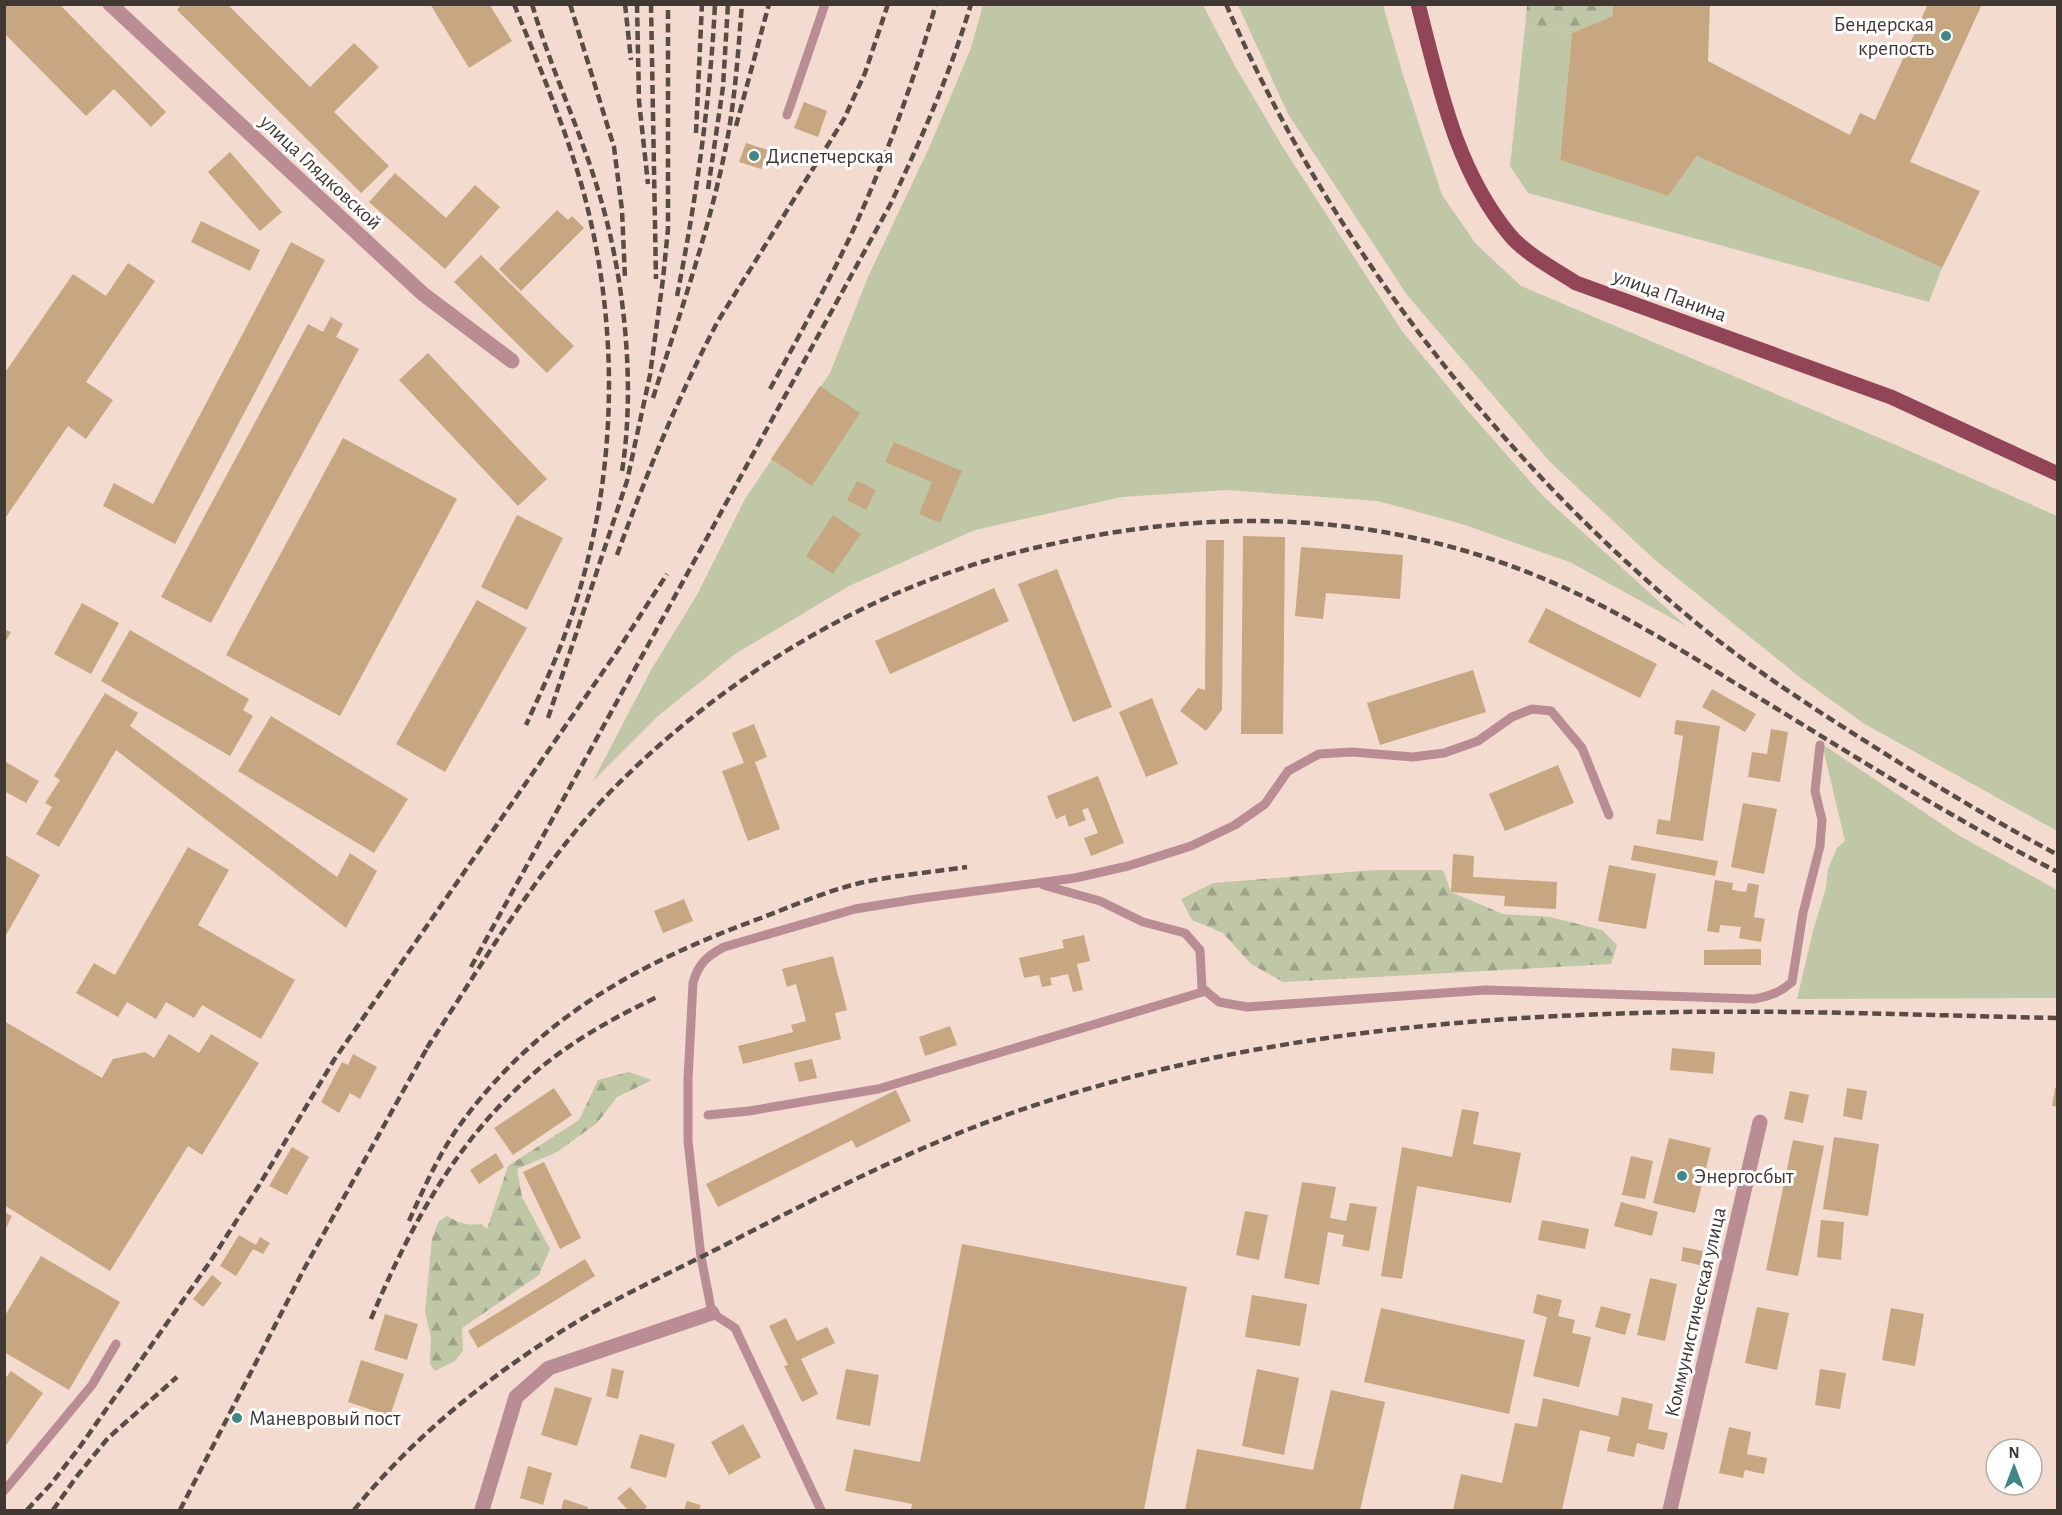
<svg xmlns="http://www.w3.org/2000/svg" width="2062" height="1515" font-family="'Alegreya Sans',sans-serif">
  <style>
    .grass { fill: #bfc7a6 }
    .forest { fill: url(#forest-firs) }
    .building { fill: #c7a781 }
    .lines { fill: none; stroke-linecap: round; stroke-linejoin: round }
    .lane { stroke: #ba8d95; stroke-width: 9 }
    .street { stroke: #ba8d95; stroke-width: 15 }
    .primary { stroke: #924557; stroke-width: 15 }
    .rail { stroke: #584c47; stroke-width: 4.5; stroke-dasharray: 9 4.5; stroke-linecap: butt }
    .poi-dot { fill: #3f8786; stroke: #fff; stroke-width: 2 }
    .labels { text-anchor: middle; stroke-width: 6; stroke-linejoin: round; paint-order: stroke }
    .poi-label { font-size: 21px; fill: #413733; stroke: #fff; text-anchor: start }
    .street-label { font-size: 21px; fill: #413733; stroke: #fff }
  </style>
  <defs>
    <pattern id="forest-firs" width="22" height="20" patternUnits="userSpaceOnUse" patternTransform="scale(1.5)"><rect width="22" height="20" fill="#bfc7a6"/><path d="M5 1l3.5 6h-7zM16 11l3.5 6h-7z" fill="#9da288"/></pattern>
  </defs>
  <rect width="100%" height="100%" fill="#f3dbd0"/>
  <!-- grass -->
  <g class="grass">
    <path d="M 983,5 L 1203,5 L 1235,66 L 1284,149 L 1402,331 L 1467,410 L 1543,496 L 1686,626 L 1572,563 L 1465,525 L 1378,501 L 1227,490 L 1122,497 L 975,530 L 849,586 L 735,654 L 658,716 L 593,781 L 651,670 L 697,595 L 745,499 L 830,373 L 868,277 L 929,148 L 971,48 Z"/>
    <path d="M 1238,5 L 1383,5 L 1403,75 L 1442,195 L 1476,244 L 1521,286 L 1889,442 L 2057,516 L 2057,831 L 1863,723 L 1802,679 L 1655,560 L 1550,462 L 1407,295 L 1288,114 Z"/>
    <path d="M 1525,27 L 1572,33 L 1560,160 L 1668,196 L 1697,156 L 1942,268 L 1929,302 L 1528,193 L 1510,166 Z"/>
    <path d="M 1822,744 L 1958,835 L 2057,890 L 2057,998 L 1797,999 L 1813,931 L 1826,888 L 1828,869 L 1837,848 L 1845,841 Z"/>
  </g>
  <!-- forest -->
  <g class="forest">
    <path d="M 1527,5 L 1613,5 L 1613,16 L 1572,33 L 1525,27 Z"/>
    <path d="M 1374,870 L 1443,870 L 1451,892 L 1503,914 L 1550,917 L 1602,930 L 1617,945 L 1611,964 L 1283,982 L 1251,964 L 1223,933 L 1192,920 L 1181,899 L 1213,883 Z"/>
    <path d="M 629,1072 L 652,1080 L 617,1097 L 597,1123 L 557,1152 L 517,1169 L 522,1197 L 550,1249 L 539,1275 L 462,1328 L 463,1351 L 455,1361 L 435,1371 L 430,1364 L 431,1338 L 425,1312 L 432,1238 L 439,1221 L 447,1216 C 459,1223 468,1226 481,1224 L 487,1229 L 508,1166 L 579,1120 L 598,1080 Z"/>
  </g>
  <!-- building -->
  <g class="building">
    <path d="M 4,4 L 59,4 L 166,112 L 151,127 L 114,89 L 86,116 L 4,33 Z"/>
    <path d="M 182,4 L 227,4 L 310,87 L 354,43 L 379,67 L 334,112 L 389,166 L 361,193 L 177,10 Z"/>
    <path d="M 430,4 L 489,4 L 512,41 L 469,68 Z"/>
    <path d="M 1613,4 L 1710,4 L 1708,61 L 1850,135 L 1860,113 L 1875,120 L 1928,4 L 1982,4 L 1910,162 L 1980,191 L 1942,268 L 1697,156 L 1668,196 L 1560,160 L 1572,33 L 1613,16 Z"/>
    <path d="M 804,102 L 827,111 L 818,137 L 794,128 Z"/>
    <path d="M 746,143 L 768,150 L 761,169 L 739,162 Z"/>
    <path d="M 230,152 L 282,212 L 260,231 L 208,172 Z"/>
    <path d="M 395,173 L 446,218 L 475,185 L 500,207 L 445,269 L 369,202 Z"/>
    <path d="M 557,210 L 568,220 L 572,216 L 584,228 L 521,291 L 499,269 Z"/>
    <path d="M 201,221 L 260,250 L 250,271 L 191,242 Z"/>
    <path d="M 291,242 L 325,260 L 175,544 L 103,506 L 114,483 L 153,504 Z"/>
    <path d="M 481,255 L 574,346 L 547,373 L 454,282 Z"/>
    <path d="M 128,263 L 155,281 L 86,382 L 113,400 L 86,439 L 68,426 L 4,520 L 4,374 L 73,274 L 106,296 Z"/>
    <path d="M 331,317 L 343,324 L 336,337 L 359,349 L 211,623 L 161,597 L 308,324 L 323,332 Z"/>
    <path d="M 428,353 L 547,479 L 518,506 L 399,380 Z"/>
    <path d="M 820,386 L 860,413 L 812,486 L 771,459 Z"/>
    <path d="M 343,438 L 457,499 L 340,716 L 226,655 Z"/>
    <path d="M 894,442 L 962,471 L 940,523 L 919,514 L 932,482 L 885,462 Z"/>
    <path d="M 857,481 L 876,490 L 866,510 L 847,500 Z"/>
    <path d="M 517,515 L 563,538 L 527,610 L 481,587 Z"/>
    <path d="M 833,515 L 861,534 L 833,574 L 806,556 Z"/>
    <path d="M 1243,536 L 1285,537 L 1283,734 L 1241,734 Z"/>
    <path d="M 1206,540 L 1224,540 L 1222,710 L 1206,731 L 1180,711 L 1198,688 L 1205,690 Z"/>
    <path d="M 1301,547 L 1403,555 L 1400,599 L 1326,593 L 1323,619 L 1295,616 Z"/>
    <path d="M 1057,569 L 1112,707 L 1073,722 L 1018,584 Z"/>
    <path d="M 994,588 L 1009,621 L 890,674 L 875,641 Z"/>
    <path d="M 477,600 L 527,628 L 445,772 L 396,744 Z"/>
    <path d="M 82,603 L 119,623 L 91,674 L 54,654 Z"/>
    <path d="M 1546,608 L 1657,664 L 1640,698 L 1528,642 Z"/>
    <path d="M 4,629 L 11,632 L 4,644 Z"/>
    <path d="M 130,630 L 249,699 L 243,710 L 253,716 L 230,756 L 101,681 Z"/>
    <path d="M 1473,670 L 1486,712 L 1380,745 L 1367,703 Z"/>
    <path d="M 1712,689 L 1756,714 L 1745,732 L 1702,707 Z"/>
    <path d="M 105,693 L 138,713 L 130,726 L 337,877 L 350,853 L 377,871 L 346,928 L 116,750 L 59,847 L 36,834 L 52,807 L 45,803 L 60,780 L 54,776 Z"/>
    <path d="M 1152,698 L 1178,764 L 1146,777 L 1119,712 Z"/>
    <path d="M 271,716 L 408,799 L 374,853 L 238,771 Z"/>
    <path d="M 1676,720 L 1720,726 L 1703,841 L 1656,834 L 1658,819 L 1670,821 L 1683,736 L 1674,734 Z"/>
    <path d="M 754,724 L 767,757 L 755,762 L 780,829 L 748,841 L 722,771 L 744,763 L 732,733 Z"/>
    <path d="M 1771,729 L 1788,732 L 1780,782 L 1748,777 L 1752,752 L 1767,754 Z"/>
    <path d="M 4,761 L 39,781 L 26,803 L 4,791 Z"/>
    <path d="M 1558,765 L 1574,803 L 1505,831 L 1489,794 Z"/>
    <path d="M 1098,776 L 1124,843 L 1091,856 L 1084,838 L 1098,833 L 1088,808 L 1082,810 L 1086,820 L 1069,827 L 1065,815 L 1056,819 L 1047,796 Z"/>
    <path d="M 1743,803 L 1777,809 L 1764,874 L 1731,867 Z"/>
    <path d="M 1634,845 L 1718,861 L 1715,876 L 1631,860 Z"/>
    <path d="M 188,847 L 229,870 L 198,925 L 295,980 L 261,1039 L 202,1005 L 194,1018 L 166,1002 L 156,1019 L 127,1002 L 118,1017 L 76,993 L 94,963 L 115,975 Z"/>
    <path d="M 1453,854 L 1474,856 L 1473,877 L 1557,882 L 1556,909 L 1504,906 L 1505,896 L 1451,892 Z"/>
    <path d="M 5,855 L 40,875 L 5,937 Z"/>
    <path d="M 1609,865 L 1656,874 L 1646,929 L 1598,921 Z"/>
    <path d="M 1715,880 L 1733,883 L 1732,890 L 1746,892 L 1748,883 L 1759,885 L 1754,917 L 1765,919 L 1761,942 L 1739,938 L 1741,927 L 1720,925 L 1719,933 L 1707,931 Z"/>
    <path d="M 684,899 L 693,921 L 663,933 L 654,911 Z"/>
    <path d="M 1084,935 L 1090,961 L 1077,964 L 1083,990 L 1073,992 L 1068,974 L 1050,978 L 1052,985 L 1042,987 L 1039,975 L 1024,978 L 1019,958 L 1064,948 L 1062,940 Z"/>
    <path d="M 1761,949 L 1761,965 L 1704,965 L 1704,950 Z"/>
    <path d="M 833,956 L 847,1010 L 835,1013 L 841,1039 L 743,1064 L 738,1046 L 793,1032 L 791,1025 L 806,1021 L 796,984 L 787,987 L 782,969 Z"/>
    <path d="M 4,1021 L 102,1078 L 113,1059 L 145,1052 L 154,1058 L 169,1034 L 199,1053 L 211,1034 L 259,1063 L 202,1155 L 188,1146 L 110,1271 L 4,1205 Z"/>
    <path d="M 950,1026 L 957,1045 L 925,1056 L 919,1037 Z"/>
    <path d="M 1672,1048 L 1715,1052 L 1713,1074 L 1670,1070 Z"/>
    <path d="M 353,1054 L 377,1067 L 360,1099 L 350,1093 L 339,1113 L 321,1102 L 342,1062 L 348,1065 Z"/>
    <path d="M 812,1059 L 817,1078 L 799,1082 L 794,1063 Z"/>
    <path d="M 554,1088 L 572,1115 L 513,1155 L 494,1128 Z"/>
    <path d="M 1847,1088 L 1867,1091 L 1862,1120 L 1843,1116 Z"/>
    <path d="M 2055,1088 L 2058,1088 L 2058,1107 L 2052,1106 Z"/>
    <path d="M 896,1090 L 911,1121 L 856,1148 L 852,1140 L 718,1207 L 706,1184 Z"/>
    <path d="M 1790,1091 L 1809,1095 L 1803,1123 L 1784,1119 Z"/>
    <path d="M 1462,1109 L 1479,1112 L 1473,1144 L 1521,1153 L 1511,1203 L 1417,1186 L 1402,1279 L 1381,1276 L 1402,1147 L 1452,1157 Z"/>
    <path d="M 1834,1137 L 1879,1144 L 1868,1216 L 1823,1209 Z"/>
    <path d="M 1669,1138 L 1711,1148 L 1695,1213 L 1653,1203 Z"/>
    <path d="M 1793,1140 L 1824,1146 L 1798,1276 L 1766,1270 Z"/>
    <path d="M 292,1147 L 309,1157 L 287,1195 L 269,1186 Z"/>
    <path d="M 496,1153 L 504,1167 L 479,1184 L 470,1170 Z"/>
    <path d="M 1631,1156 L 1653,1161 L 1645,1199 L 1622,1195 Z"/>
    <path d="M 544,1162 L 581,1238 L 560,1249 L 523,1172 Z"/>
    <path d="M 1302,1182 L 1336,1187 L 1330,1218 L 1346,1221 L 1350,1203 L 1377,1207 L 1369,1251 L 1342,1246 L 1344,1235 L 1328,1232 L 1319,1285 L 1284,1278 Z"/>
    <path d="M 1621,1202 L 1658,1212 L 1652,1236 L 1614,1226 Z"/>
    <path d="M 1245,1211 L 1268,1215 L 1259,1260 L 1236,1255 Z"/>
    <path d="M 4,1212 L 12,1216 L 4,1232 Z"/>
    <path d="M 1542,1220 L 1589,1229 L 1585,1249 L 1538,1240 Z"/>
    <path d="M 1821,1220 L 1844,1222 L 1841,1260 L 1817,1257 Z"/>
    <path d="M 239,1235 L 256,1245 L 260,1237 L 270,1243 L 263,1254 L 253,1249 L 236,1276 L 220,1266 Z"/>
    <path d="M 962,1244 L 1187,1287 L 1144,1510 L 911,1510 L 912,1504 L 845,1491 L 854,1449 L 920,1462 Z"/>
    <path d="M 1683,1247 L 1703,1251 L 1700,1265 L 1681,1261 Z"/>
    <path d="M 41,1256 L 120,1302 L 69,1390 L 4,1352 L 4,1317 Z"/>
    <path d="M 585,1259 L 595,1276 L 478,1348 L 468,1331 Z"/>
    <path d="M 212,1275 L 222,1283 L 203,1307 L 193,1299 Z"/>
    <path d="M 1650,1278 L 1677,1284 L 1665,1341 L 1637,1335 Z"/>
    <path d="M 1537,1294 L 1562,1300 L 1558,1316 L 1575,1320 L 1572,1333 L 1591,1337 L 1579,1387 L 1533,1376 L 1547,1317 L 1533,1313 Z"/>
    <path d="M 1252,1295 L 1307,1304 L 1300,1346 L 1245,1337 Z"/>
    <path d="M 1601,1306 L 1631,1314 L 1625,1335 L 1595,1327 Z"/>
    <path d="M 1757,1307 L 1789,1313 L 1777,1370 L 1745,1363 Z"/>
    <path d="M 1381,1308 L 1525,1340 L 1509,1414 L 1364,1382 Z"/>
    <path d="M 1891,1308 L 1924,1314 L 1915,1366 L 1882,1360 Z"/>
    <path d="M 385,1314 L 418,1324 L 407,1360 L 374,1350 Z"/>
    <path d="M 786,1318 L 797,1341 L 827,1327 L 835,1343 L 801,1359 L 818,1394 L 802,1402 L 784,1366 L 788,1365 L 769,1326 Z"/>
    <path d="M 361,1360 L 404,1374 L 390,1416 L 348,1402 Z"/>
    <path d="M 612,1368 L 624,1371 L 618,1399 L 606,1396 Z"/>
    <path d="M 846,1369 L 879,1375 L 870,1426 L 836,1419 Z"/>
    <path d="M 1257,1369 L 1299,1378 L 1284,1455 L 1242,1446 Z"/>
    <path d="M 1820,1369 L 1846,1373 L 1840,1409 L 1815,1405 Z"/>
    <path d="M 11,1371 L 43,1393 L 4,1448 L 4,1380 Z"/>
    <path d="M 555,1387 L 592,1398 L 577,1446 L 541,1435 Z"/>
    <path d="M 1331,1390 L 1385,1402 L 1360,1510 L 1185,1510 L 1197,1449 L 1313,1470 Z"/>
    <path d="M 1622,1397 L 1653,1404 L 1648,1429 L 1668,1433 L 1664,1450 L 1637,1443 L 1634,1457 L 1607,1451 L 1610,1437 L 1580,1430 L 1562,1510 L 1453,1510 L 1461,1474 L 1502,1483 L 1515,1423 L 1537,1427 L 1543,1398 L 1618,1416 Z"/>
    <path d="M 235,1412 L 243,1415 L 239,1425 L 230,1421 Z"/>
    <path d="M 743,1424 L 761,1457 L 729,1475 L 711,1442 Z"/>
    <path d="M 1729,1427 L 1751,1432 L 1747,1454 L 1767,1458 L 1764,1474 L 1745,1470 L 1743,1478 L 1719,1473 Z"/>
    <path d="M 640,1434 L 675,1444 L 666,1478 L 630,1468 Z"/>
    <path d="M 528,1466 L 552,1473 L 543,1505 L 520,1498 Z"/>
    <path d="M 630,1487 L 647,1507 L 643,1510 L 628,1510 L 617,1498 Z"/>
    <path d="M 564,1499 L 588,1507 L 587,1510 L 561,1510 Z"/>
    <path d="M 687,1501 L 701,1505 L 699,1510 L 684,1510 Z"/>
  </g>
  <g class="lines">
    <!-- lane -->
    <g class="lane">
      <path d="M 787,115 L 825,4"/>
      <path d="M 1043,885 L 1100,901 L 1143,922 L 1185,933 L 1200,950 L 1202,988 L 1219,1002 L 1247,1007 L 1486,990 L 1754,999 C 1770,996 1781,992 1792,982 L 1803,913 L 1820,846 L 1822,820 L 1815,791 L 1820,745"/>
      <path d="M 708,1115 L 749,1111 L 878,1089 L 1206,991"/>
      <path d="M 4,1491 L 92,1385 L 116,1344"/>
      <path d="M 821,1510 L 735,1328 L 712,1313 L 701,1257 L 688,1141 L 688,1079 L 693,983 C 698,964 707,956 724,947 L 855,909 L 923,898 L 1075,878 L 1128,866 L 1191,846 L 1235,825 L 1265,804 L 1288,771 L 1319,754 L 1352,752 L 1413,757 L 1444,753 L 1478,741 L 1512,717 L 1532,709 L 1551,711 L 1582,748 L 1609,815"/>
    </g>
    <!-- street -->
    <g class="street">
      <path d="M 110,4 L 423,294 L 512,361"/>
      <path d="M 482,1510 L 516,1397 L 549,1368 L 712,1313"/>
      <path d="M 1670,1510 L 1760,1122"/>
    </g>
    <!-- primary -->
    <path class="primary" d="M 1418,4 C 1439,85 1455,168 1509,234 C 1524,253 1556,270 1576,283 L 1891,397 L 2058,474"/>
    <!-- rail -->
    <g class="rail">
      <path d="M 514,4 C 538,63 563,122 581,183 C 623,332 618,492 564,637 C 553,667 539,696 526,725"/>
      <path d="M 532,4 C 550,67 579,127 598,190 C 624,273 636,384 622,471"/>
      <path d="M 570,4 L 614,147 L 622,210 L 625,278"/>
      <path d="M 625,4 L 631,60"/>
      <path d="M 637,4 L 639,101 L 648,184"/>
      <path d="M 651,4 L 656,279"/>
      <path d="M 1226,4 C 1328,240 1496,457 1694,621 C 1753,670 1819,712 1884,753 C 1941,789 1998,823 2058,855"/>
      <path d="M 736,126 L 769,4"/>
      <path d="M 696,133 L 702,4"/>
      <path d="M 708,189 L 723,87 L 728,4"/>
      <path d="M 677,296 C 696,200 710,103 715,4"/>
      <path d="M 770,389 C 798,338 826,287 851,235 C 885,161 913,83 936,4"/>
      <path d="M 653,398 C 679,316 708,234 725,151 C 735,103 738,53 742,4"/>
      <path d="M 617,555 C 646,475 678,397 718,321 L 844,119 L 865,73 L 888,4"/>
      <path d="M 548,718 L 627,481 L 650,375 L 663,279 L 668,229 L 668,4"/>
      <path d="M 471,967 L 890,205 C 921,140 950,74 971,4"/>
      <path d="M 427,1048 C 484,962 541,863 613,789 C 700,701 808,627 924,582 C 975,562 1028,548 1082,538 C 1237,508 1390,516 1537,576 C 1621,610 1697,660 1774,707 C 1867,764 1960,823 2058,872"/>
      <path d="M 409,1221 C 423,1190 437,1158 457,1129 C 535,1019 638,963 761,918 C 795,905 829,890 864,882 C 898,875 933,872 967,867"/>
      <path d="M 371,1319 C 409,1228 457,1139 533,1074 C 570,1042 613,1018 657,997"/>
      <path d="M 27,1510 L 51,1484 L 79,1448 L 210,1262 L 258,1187 L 334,1060 L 616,653 L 667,574"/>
      <path d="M 53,1510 L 77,1476 L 108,1438 L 177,1377"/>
      <path d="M 180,1510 L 304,1269 L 431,1041"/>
      <path d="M 354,1510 C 413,1437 490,1375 570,1326 C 617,1297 668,1274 717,1249 C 812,1200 908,1150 1009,1114 C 1200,1047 1405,1021 1606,1014 C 1757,1008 1907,1015 2058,1018"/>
    </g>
  </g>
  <!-- markers -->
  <g class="poi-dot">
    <circle cx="1946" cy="36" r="6"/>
    <circle cx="754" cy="156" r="6"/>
    <circle cx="1682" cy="1176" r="6"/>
    <circle cx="237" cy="1418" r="6"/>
  </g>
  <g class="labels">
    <!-- poi labels -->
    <g class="poi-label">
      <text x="1934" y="31" text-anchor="end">Бендерская<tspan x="1934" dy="24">крепость</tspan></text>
      <text x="766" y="163">Диспетчерская</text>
      <text x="1694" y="1183">Энергосбыт</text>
      <text x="249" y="1425">Маневровый пост</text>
    </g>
    <!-- street labels -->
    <g class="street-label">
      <text transform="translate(321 172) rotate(43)" y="7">улица Глядковской</text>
      <text transform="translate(1670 295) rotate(20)" y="7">улица Панина</text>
      <text transform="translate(1695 1312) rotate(-77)" y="7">Коммунистическая улица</text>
    </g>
  </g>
  <!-- border -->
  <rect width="2062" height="1515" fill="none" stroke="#413733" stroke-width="12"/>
  <!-- north arrow -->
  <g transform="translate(2014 1467)"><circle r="28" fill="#ffffff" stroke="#b3afad" stroke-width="1.5"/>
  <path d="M0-4.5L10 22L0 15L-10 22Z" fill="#3f8786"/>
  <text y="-9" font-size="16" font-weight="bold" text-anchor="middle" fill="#413733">N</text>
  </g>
</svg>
